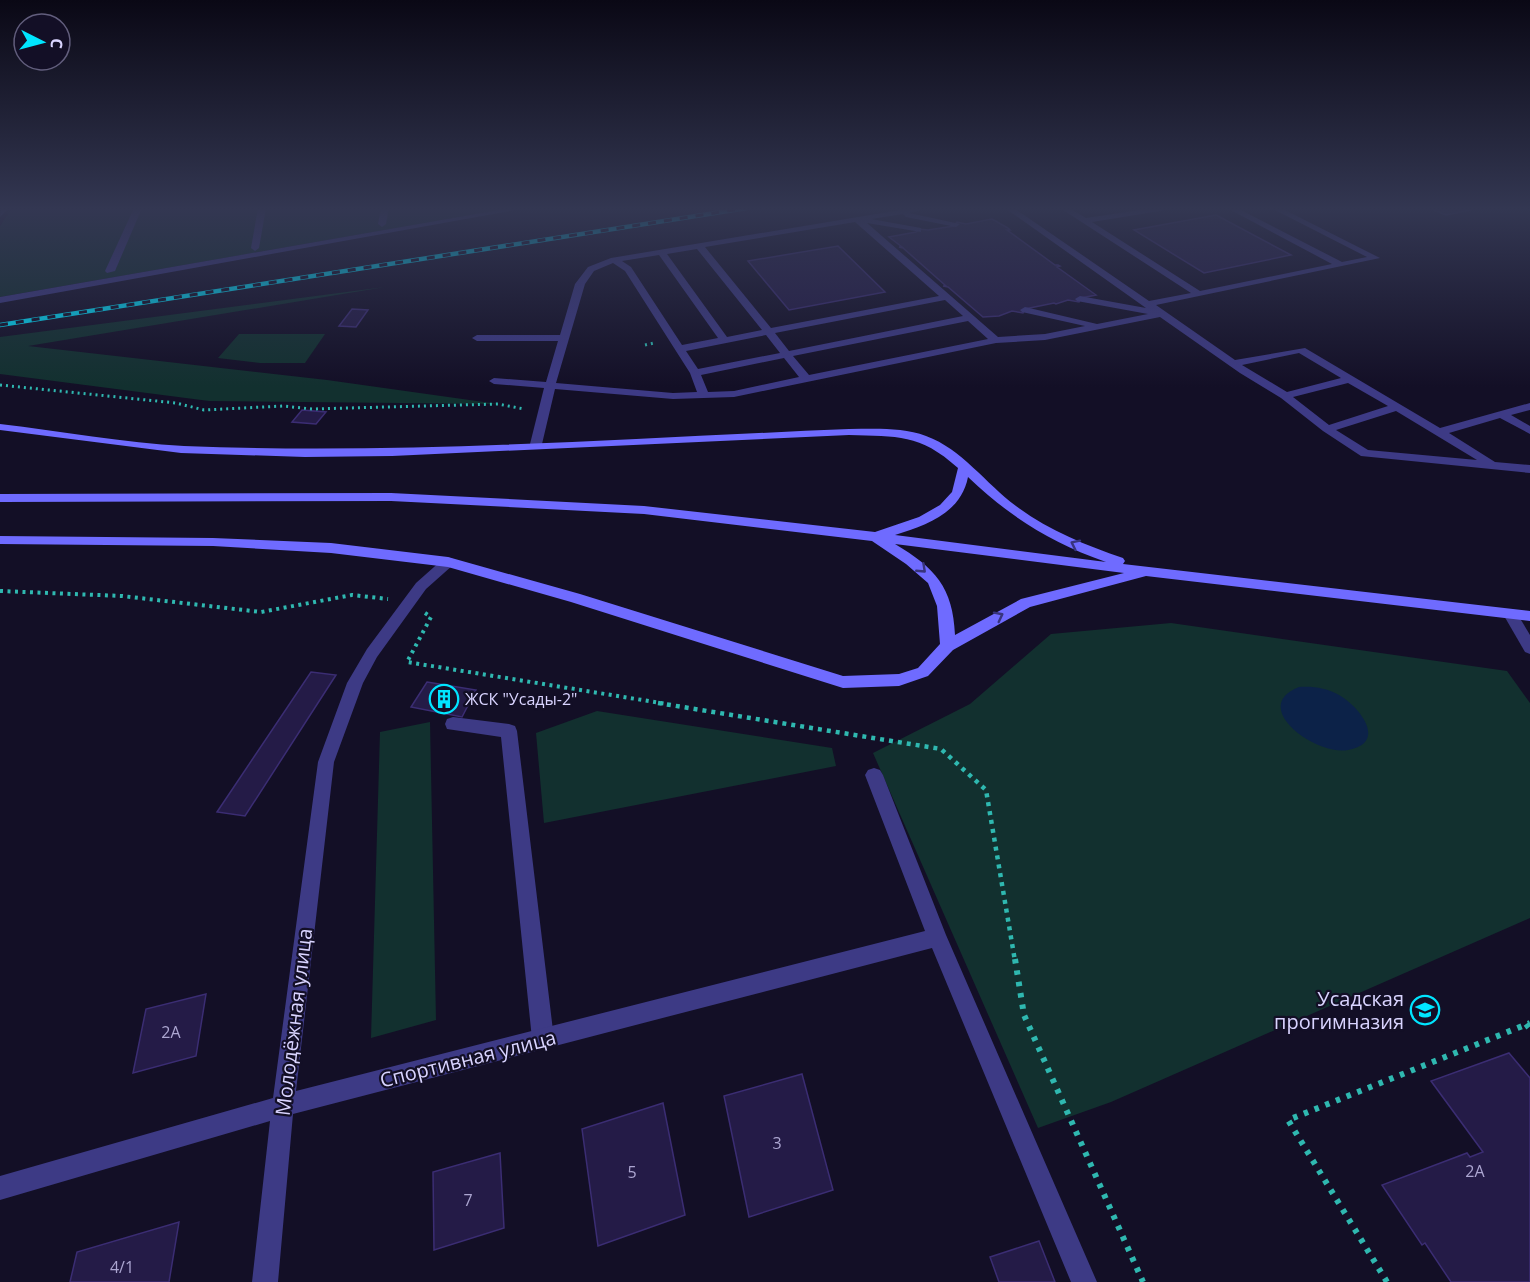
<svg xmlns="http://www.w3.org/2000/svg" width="1530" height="1282" font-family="'Open Sans',sans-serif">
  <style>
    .green { fill: #12302f }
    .water { fill: #0c2248 }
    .building { fill: #241b47; stroke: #3b2d73; stroke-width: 1.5 }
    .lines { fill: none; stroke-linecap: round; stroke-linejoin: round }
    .path-far3 { stroke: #2fb8b0; stroke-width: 3; stroke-dasharray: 2 4; stroke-linecap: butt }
    .path-far2 { stroke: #2fb8b0; stroke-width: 4; stroke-dasharray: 3 4.5; stroke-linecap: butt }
    .path-far1 { stroke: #2fb8b0; stroke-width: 4.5; stroke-dasharray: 4 5; stroke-linecap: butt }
    .path { stroke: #2fb8b0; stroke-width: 6; stroke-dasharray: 4.5 7; stroke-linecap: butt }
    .lane { fill: #3d3a85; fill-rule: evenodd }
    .street { fill: #3d3a85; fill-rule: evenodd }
    .secondary { fill: #6f6bff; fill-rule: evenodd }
    .rail-casing { stroke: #00e5ff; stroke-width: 4.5 }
    .rail { stroke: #130f26; stroke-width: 3; stroke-dasharray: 8; stroke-linecap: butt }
    .oneway { stroke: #38347d }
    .labels { text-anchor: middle; stroke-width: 4.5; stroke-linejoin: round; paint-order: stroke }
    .poi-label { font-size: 16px; fill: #d9d4ff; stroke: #130f26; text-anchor: start }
    .near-number-label { font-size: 16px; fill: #aca6d1 }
    .near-poi-label { font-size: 20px; fill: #d9d4ff; stroke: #130f26; text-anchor: end }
    .near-street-label { font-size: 20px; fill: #d9d4ff; stroke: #130f26 }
  </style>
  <rect width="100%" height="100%" fill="#130f26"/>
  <!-- green -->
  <g class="green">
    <path d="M 12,208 L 512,208 L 0,297 L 0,226 Z"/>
    <path d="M 385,287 L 28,346 L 327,380 L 498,404 L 209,401 L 0,374 L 0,337 Z"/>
    <path d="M 239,334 L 325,334 L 305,363 L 260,363 L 218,358 Z"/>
    <path d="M 1171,623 L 1507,671 L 1530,703 L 1530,918 L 1111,1102 L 1038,1128 L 873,753 L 970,704 L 1051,634 Z"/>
    <path d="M 597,711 L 832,748 L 836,766 L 544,823 L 536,733 Z"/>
    <path d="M 430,722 L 436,1020 L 371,1038 L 380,732 Z"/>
  </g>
  <!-- water -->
  <path class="water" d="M 1299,687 C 1313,686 1327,688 1339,695 C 1360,707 1388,743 1348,750 C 1316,756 1248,707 1299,687 Z"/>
  <!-- building -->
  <g class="building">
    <path d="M 1429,208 L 1480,208 L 1446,215 Z"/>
    <path d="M 1216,215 L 1291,255 L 1204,273 L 1134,230 Z"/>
    <path d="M 992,219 L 1008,228 L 1010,230 L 1007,230 L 1055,265 L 1058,265 L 1060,266 L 1057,267 L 1096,295 L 1081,298 L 1079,302 L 1068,300 L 1056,304 L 1054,303 L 1025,309 L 1023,313 L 1012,311 L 999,316 L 983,317 L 948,287 L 943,286 L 946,286 L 903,248 L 899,247 L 902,247 L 889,237 L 916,232 L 919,229 L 928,230 L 954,226 L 957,222 L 966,224 Z"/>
    <path d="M 838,246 L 885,292 L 789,310 L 748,261 Z"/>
    <path d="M 352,309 L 368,310 L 356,327 L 339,326 Z"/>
    <path d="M 302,410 L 326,412 L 316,424 L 292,422 Z"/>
    <path d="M 311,672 L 336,675 L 245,816 L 217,812 Z"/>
    <path d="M 427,682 L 476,690 L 462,717 L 411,707 Z"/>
    <path d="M 206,994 L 196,1056 L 133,1073 L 146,1009 Z"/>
    <path d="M 1509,1053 L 1530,1078 L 1530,1282 L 1451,1282 L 1425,1243 L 1422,1245 L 1382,1185 L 1467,1153 L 1470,1157 L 1483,1152 L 1431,1081 Z"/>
    <path d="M 802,1074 L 833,1190 L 749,1217 L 724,1096 Z"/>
    <path d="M 663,1103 L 685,1215 L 598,1246 L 582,1129 Z"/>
    <path d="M 500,1153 L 504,1228 L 434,1250 L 433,1172 Z"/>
    <path d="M 179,1222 L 169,1282 L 70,1282 L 77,1252 Z"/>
    <path d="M 1039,1241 L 1055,1282 L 999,1282 L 990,1257 Z"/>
  </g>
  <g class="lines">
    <!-- path-far3 -->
    <g class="path-far3">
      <path d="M 645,345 L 654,343"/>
      <path d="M 0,385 L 176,403 L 204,410 L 283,406 L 312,409 L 498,404 L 524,409"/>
    </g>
    <!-- path-far2 -->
    <g class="path-far2">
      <path d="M 0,591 L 122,596 L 261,612 L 352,595 L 388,599"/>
      <path d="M 425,613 L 431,617 L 407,662 L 667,704"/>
    </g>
    <!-- path-far1 -->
    <path class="path-far1" d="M 658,703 L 941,749 L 986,790 L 1015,961"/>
    <!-- path -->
    <g class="path">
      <path d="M 1015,959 L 1024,1015 L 1143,1282"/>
      <path d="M 1526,1024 L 1530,1029"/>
      <path d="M 1387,1282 L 1288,1120 L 1530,1023"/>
    </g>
    <!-- lane -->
    <g class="lane">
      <path d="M 1,208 L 9,208 L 0,217 Z"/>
      <path d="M 134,208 L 142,208 L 115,271 L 107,273 L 105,271 Z"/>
      <path d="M 258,208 L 266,208 L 259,248 L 255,251 L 251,248 Z"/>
      <path d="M 381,208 L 389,208 L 386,224 L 382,227 L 378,224 Z"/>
      <path d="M 510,208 L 526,208 L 0,303 L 0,297 Z"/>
      <path d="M 912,208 L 929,208 L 909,213 L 960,224 L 956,227 L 906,217 L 903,214 L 871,219 L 921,228 L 921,232 L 867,223 L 998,337 L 1045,334 L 1085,326 L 1022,312 L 1020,310 L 1025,307 L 1097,324 L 1148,314 L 1077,301 L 1075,299 L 1080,296 L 1146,308 L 1005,208 L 1014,208 L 1149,301 L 1191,293 L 1060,208 L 1069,208 L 1086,218 L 1153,208 L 1170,208 L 1166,210 L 1092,222 L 1200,291 L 1332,264 L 1227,208 L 1237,208 L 1342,262 L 1367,257 L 1271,208 L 1281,208 L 1380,258 L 1156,305 L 1235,360 L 1305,348 L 1440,428 L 1530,403 L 1530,410 L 1511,415 L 1530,426 L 1530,434 L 1500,418 L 1449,433 L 1495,462 L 1530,465 L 1530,473 L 1361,456 L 1323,431 L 1281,398 L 1240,373 L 1160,317 L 1045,340 L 996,343 L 734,397 L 673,399 L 555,389 L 542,444 L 536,448 L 530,444 L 544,388 L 494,384 L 489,381 L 494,378 L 546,382 L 558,341 L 477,341 L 472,338 L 477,335 L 560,335 L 575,284 L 588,267 L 611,258 ZM 855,222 L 939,296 L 771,328 L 705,247 ZM 697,249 L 762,330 L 727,337 L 667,254 ZM 659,255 L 718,338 L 682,345 L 631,267 L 622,261 ZM 613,263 L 625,271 L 690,373 L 697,392 L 673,393 L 556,383 L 585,284 L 594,271 ZM 945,300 L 963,316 L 789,351 L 775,333 ZM 968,321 L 988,339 L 809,375 L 793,356 ZM 766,335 L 780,353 L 698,369 L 686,351 ZM 1299,353 L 1341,378 L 1287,392 L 1242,365 ZM 784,358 L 799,377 L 734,391 L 708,392 L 701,375 ZM 1348,383 L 1388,406 L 1329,425 L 1293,397 ZM 1396,411 L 1477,460 L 1368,450 L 1336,430 Z"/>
      <path d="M 453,717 L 509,724 L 515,726 L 517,731 L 554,1039 L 551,1047 L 543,1050 L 535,1047 L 532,1039 L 501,737 L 447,729 L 445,724 L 447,719 Z"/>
    </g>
    <!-- street -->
    <g class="street">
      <path d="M 448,557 L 453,559 L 455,562 L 453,565 L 426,589 L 377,657 L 363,683 L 334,762 L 296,1091 L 925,931 L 865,775 L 868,770 L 874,768 L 880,770 L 883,775 L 946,935 L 1097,1282 L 1071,1282 L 932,948 L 293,1114 L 278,1282 L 252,1282 L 270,1121 L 0,1200 L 0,1176 L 273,1098 L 318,762 L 347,683 L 367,649 L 416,583 L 443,559 Z"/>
      <path d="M 1510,609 L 1515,610 L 1530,635 L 1530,654 L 1525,652 L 1503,614 Z"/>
    </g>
    <!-- secondary -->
    <path class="secondary" d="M 0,424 C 60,431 125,443 184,446 C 406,455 628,438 849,429 C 875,429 902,427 926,436 C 962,449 986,484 1016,506 C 1048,530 1085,545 1123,558 L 1125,561 L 1123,564 L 1530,611 L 1530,621 L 1146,576 L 1030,607 L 953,650 L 928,676 L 899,686 L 843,688 L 571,602 L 448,567 L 331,553 L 213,546 L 0,544 L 0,536 L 213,538 L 331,543 L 448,557 L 580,594 L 843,676 L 899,674 L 918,668 L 940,644 L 937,606 L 928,583 L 906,564 L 872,541 L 644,514 L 391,501 L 0,502 L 0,494 L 391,493 L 644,506 L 875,532 L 919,517 L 940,505 L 952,492 L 958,468 C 919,433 898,437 849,435 L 392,456 L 305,457 L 181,453 L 0,430 ZM 968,477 C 1010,517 1050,542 1106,562 L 895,535 C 927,525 961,513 968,477 ZM 895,544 L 1124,573 L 1021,599 L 955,635 C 953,587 935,568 895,544 Z"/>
    <!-- rail casing -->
    <g class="rail-casing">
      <path id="rail" d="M 0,325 L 747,208"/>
    </g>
    <!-- rail -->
    <use href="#rail" class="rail"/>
  </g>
  <!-- one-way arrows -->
  <defs><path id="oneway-chevron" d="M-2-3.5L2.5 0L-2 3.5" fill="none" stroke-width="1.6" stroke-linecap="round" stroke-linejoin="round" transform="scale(1.5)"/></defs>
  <g class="oneway">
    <use href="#oneway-chevron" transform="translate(1075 544) rotate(-154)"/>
    <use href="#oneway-chevron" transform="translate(922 569) rotate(43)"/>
    <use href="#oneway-chevron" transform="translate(999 616) rotate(-27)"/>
  </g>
  <!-- sky -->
  <linearGradient id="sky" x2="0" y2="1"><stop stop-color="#0a0815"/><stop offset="0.54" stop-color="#333752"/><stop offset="1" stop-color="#333752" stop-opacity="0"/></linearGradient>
  <rect width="1530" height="387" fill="url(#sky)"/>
  <!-- icons -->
  <defs>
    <g id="building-ring" transform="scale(1.5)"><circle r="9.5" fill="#130f26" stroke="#00e5ff" stroke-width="1.5"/><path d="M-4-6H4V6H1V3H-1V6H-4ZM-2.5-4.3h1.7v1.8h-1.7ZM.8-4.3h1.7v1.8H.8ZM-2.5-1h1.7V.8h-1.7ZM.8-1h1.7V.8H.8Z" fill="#00e5ff"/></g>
    <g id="school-ring" transform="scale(1.5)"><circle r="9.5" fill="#130f26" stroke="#00e5ff" stroke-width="1.5"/><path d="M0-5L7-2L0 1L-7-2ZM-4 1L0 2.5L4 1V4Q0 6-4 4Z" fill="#00e5ff"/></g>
  </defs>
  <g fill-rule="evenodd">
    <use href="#building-ring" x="444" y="699"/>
    <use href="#school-ring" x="1425" y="1010"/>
  </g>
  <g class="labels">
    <!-- poi labels -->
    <g class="poi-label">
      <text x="465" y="705">ЖСК "Усады-2"</text>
    </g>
    <!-- near-number labels -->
    <g class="near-number-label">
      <text x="171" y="1038">2А</text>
      <text x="777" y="1149">3</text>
      <text x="1475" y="1177">2А</text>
      <text x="632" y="1178">5</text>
      <text x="468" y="1206">7</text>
      <text x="122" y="1273">4/1</text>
    </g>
    <!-- near-poi labels -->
    <g class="near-poi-label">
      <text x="1404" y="1006">Усадская<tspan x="1404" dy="23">прогимназия</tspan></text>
    </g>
    <!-- near-street labels -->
    <g class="near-street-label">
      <text transform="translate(294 1022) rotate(-83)" y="7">Молодёжная улица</text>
      <text transform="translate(468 1059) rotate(-14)" y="7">Спортивная улица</text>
    </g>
  </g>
  <!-- north arrow -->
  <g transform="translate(42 42) rotate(96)"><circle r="28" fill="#130f26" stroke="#625e7d" stroke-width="1.5"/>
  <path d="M0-4.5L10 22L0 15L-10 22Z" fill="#00e5ff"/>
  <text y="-9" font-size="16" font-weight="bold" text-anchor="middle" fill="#d9d4ff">С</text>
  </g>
</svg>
